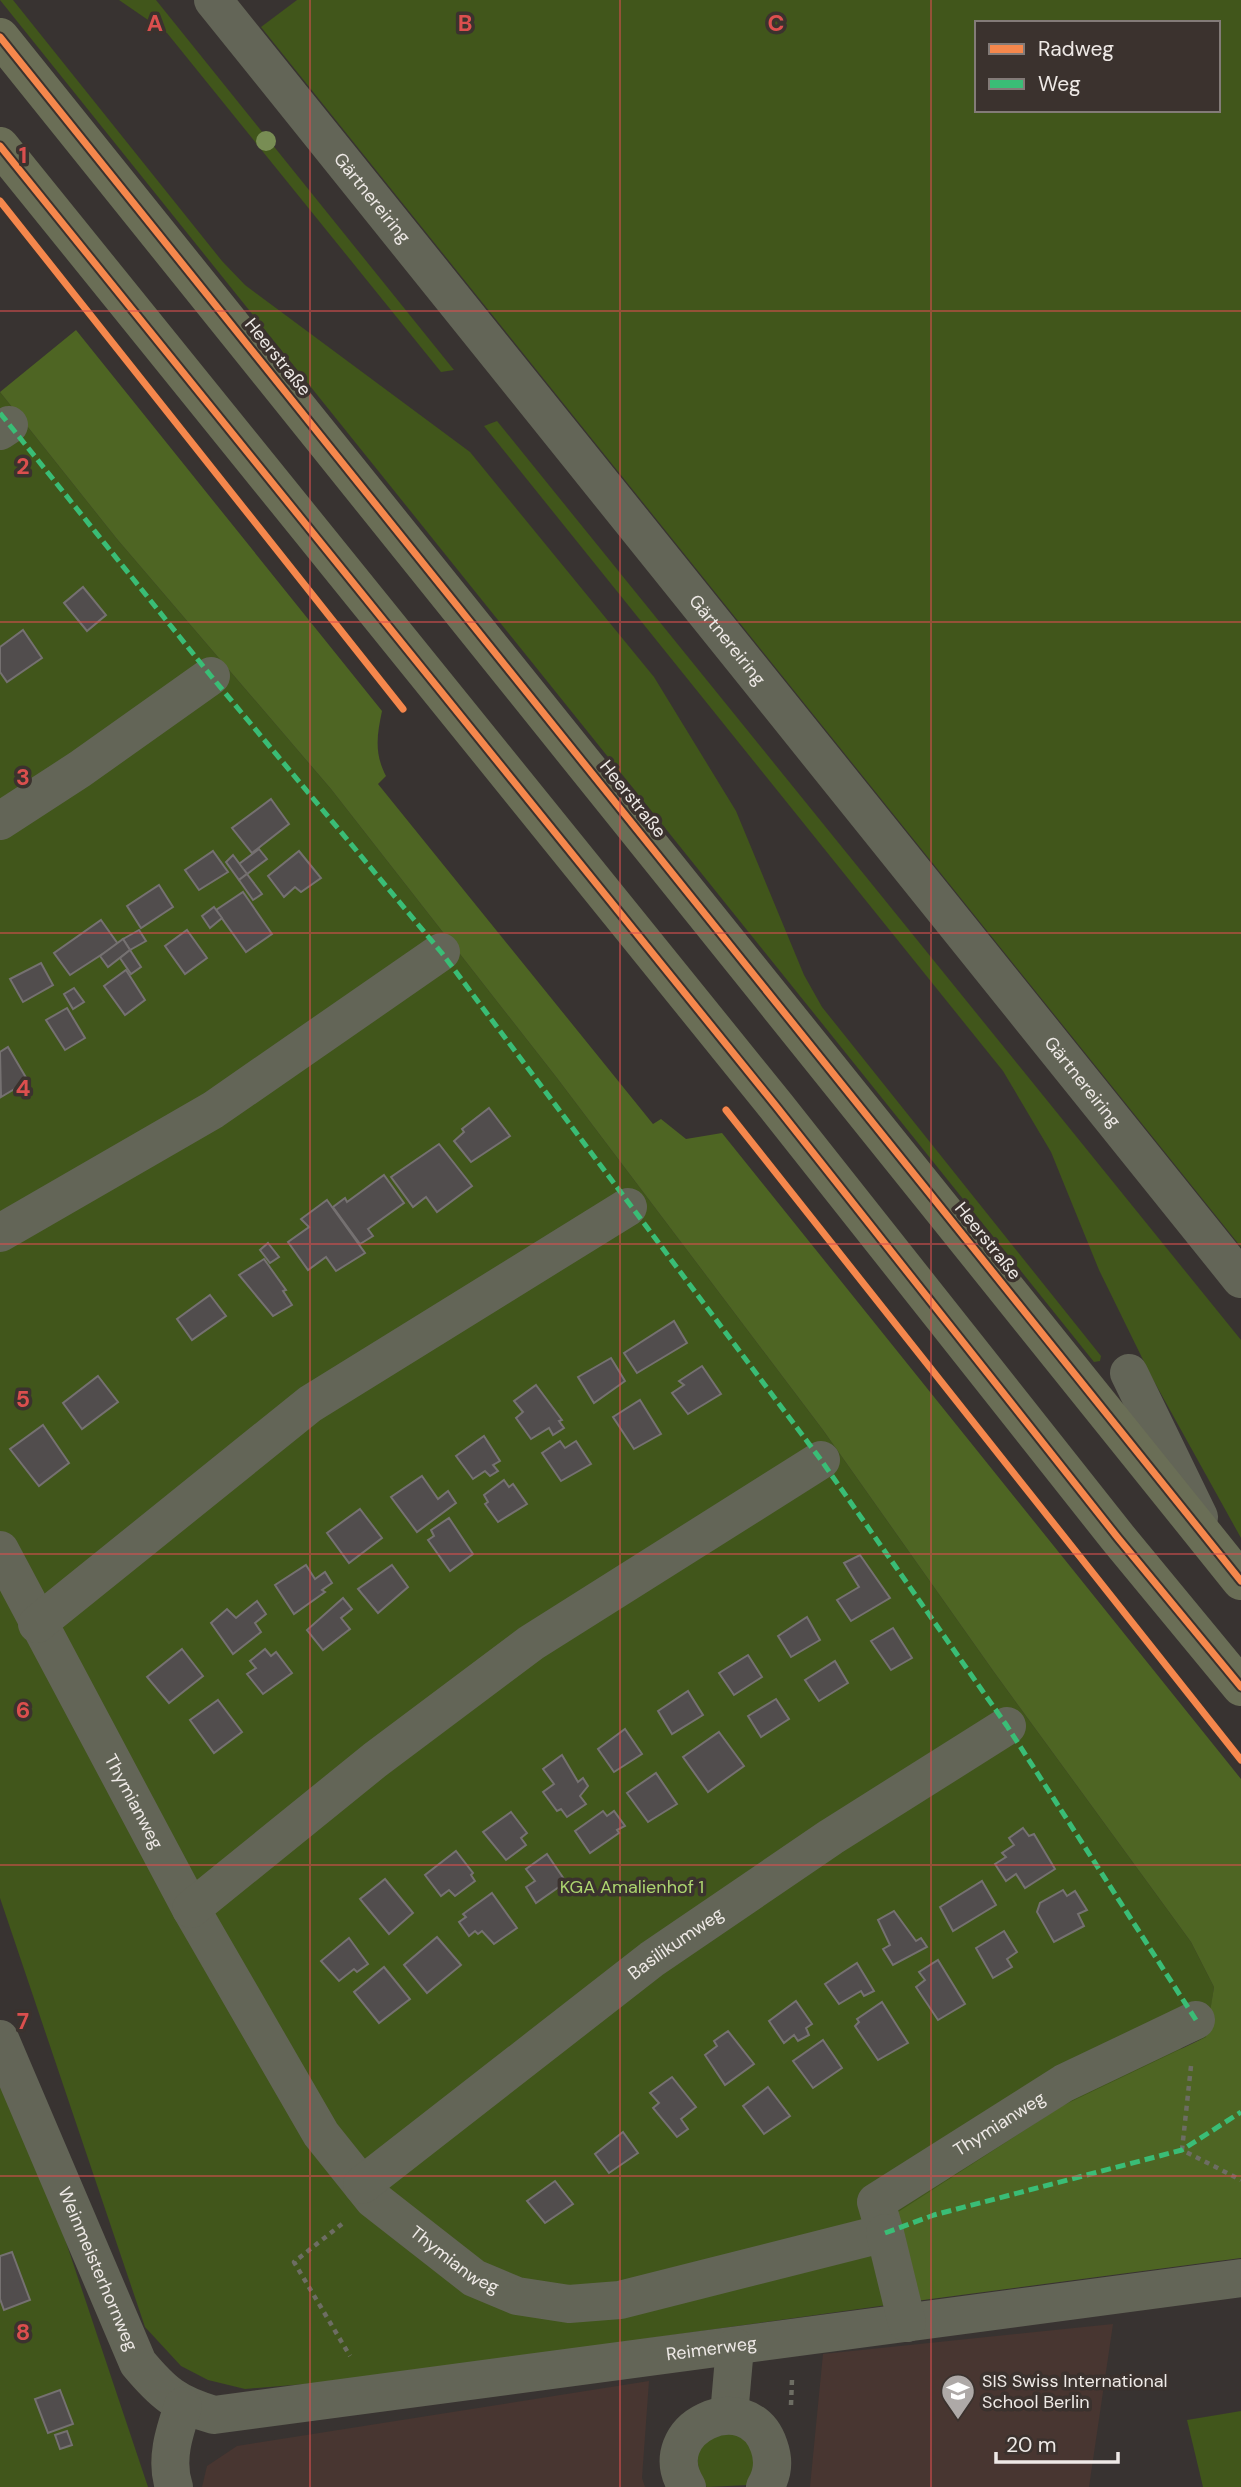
<svg xmlns="http://www.w3.org/2000/svg" width="1241" height="2487" font-family="'DM Sans',sans-serif">
  <style>
    .education { fill: #483631 }
    .green { fill: #41561b; fill-rule: evenodd }
    .forest { fill: #4e6523 }
    .building { fill: #514d4d; stroke: #757171; stroke-width: 2 }
    .lines { fill: none; stroke-linecap: round; stroke-linejoin: round }
    .path { stroke: #6d6d63; stroke-width: 4.5; stroke-dasharray: 5 5; stroke-linecap: butt }
    .minor { stroke: #636557; stroke-width: 38 }
    .major { stroke: #6a6e56; stroke-width: 38 }
    .quiet { stroke: #3abd76; stroke-width: 5; stroke-dasharray: 10 5; stroke-linecap: butt }
    .cycleway-casing { stroke: #3b322e; stroke-width: 11 }
    .cycleway { stroke: #f5874c; stroke-width: 7 }
    .tree { fill: #788d54 }
    .grid { fill: none; stroke: #db4f4e; stroke-width: 2; stroke-opacity: 0.55 }
    .labels { text-anchor: middle; stroke-width: 7; stroke-linejoin: round; paint-order: stroke }
    .street-label { font-size: 18px; fill: #eee9e6; stroke: #3b322e }
    .park-label { font-size: 18px; fill: #add670; stroke: #3b322e }
    .poi-label { font-size: 18px; fill: #eee9e6; stroke: #3b322e; text-anchor: start }
    .grid-label { font-size: 23px; text-anchor: middle; font-weight: bold; fill: #db4f4e; stroke: #3b322e; stroke-width: 7; stroke-linejoin: round; paint-order: stroke }
  </style>
  <rect width="100%" height="100%" fill="#383331"/>
  <!-- education -->
  <g class="education">
    <path d="M 1113,2324 L 1089,2487 L 810,2487 L 823,2354 Z"/>
    <path d="M 649,2381 L 642,2478 L 645,2487 L 202,2487 L 207,2466 L 237,2446 Z"/>
  </g>
  <!-- green -->
  <g class="green">
    <path d="M 0,0 L 13,0 L 222,261 L 245,285 L 470,452 L 654,677 L 736,811 L 804,975 L 822,1007 L 1101,1356 L 1100,1361 L 1094,1362 Z"/>
    <path d="M 119,0 L 156,0 L 454,370 L 441,372 L 167,33 Z"/>
    <path d="M 297,0 L 1241,0 L 1241,1247 L 261,27 ZM 977,23 L 1218,23 L 1218,110 L 977,110 Z"/>
    <path d="M 0,392 L 117,539 L 331,789 L 557,1078 L 823,1430 L 994,1672 L 1191,1942 L 1214,1987 L 1207,2037 L 1185,2045 L 916,2301 L 353,2380 L 245,2389 L 208,2380 L 181,2366 L 145,2327 L 0,1898 Z"/>
    <path d="M 497,421 L 1241,1340 L 1241,1538 L 1150,1374 L 1099,1270 L 1051,1152 L 1003,1071 L 484,426 Z"/>
    <path d="M 0,2045 L 148,2487 L 0,2487 Z"/>
    <path d="M 1241,2411 L 1241,2487 L 1203,2487 L 1187,2420 Z"/>
    <path d="M 739,2432 L 758,2456 L 749,2485 L 707,2487 L 701,2482 L 696,2452 L 708,2436 Z"/>
  </g>
  <!-- forest -->
  <path class="forest" d="M 76,330 L 382,711 C 377,735 374,753 386,776 L 378,784 L 653,1124 L 661,1119 L 686,1139 L 722,1133 L 1241,1779 L 1241,2258 L 916,2301 L 895,2214 L 1062,2106 L 1206,2037 L 1214,1987 L 1191,1942 L 994,1672 L 823,1430 L 557,1078 L 331,789 L 117,539 L 0,392 Z"/>
  <!-- building -->
  <g class="building">
    <path d="M 83,587 L 106,615 L 87,631 L 64,603 Z"/>
    <path d="M 23,630 L 42,658 L 7,682 L 0,672 L 0,647 Z"/>
    <path d="M 271,799 L 289,824 L 252,853 L 232,828 Z"/>
    <path d="M 259,849 L 267,859 L 247,874 L 239,864 Z"/>
    <path d="M 213,851 L 228,872 L 199,890 L 185,870 Z"/>
    <path d="M 299,851 L 321,878 L 301,892 L 295,887 L 284,897 L 268,876 Z"/>
    <path d="M 233,855 L 247,874 L 239,880 L 226,862 Z"/>
    <path d="M 247,874 L 262,894 L 253,900 L 239,880 Z"/>
    <path d="M 159,885 L 173,907 L 141,928 L 127,906 Z"/>
    <path d="M 243,892 L 272,934 L 246,952 L 216,910 Z"/>
    <path d="M 214,907 L 222,918 L 210,928 L 202,916 Z"/>
    <path d="M 101,920 L 118,944 L 70,975 L 54,953 Z"/>
    <path d="M 139,930 L 146,941 L 130,950 L 123,939 Z"/>
    <path d="M 187,930 L 207,958 L 185,974 L 165,946 Z"/>
    <path d="M 123,939 L 130,950 L 108,967 L 100,956 Z"/>
    <path d="M 130,950 L 141,967 L 131,974 L 120,958 Z"/>
    <path d="M 41,963 L 53,985 L 23,1002 L 10,979 Z"/>
    <path d="M 126,970 L 145,1000 L 125,1015 L 104,986 Z"/>
    <path d="M 74,988 L 84,1002 L 73,1009 L 64,994 Z"/>
    <path d="M 67,1008 L 85,1038 L 65,1050 L 46,1020 Z"/>
    <path d="M 8,1047 L 28,1081 L 1,1097 L 0,1052 Z"/>
    <path d="M 489,1108 L 510,1136 L 471,1162 L 454,1141 L 464,1132 L 462,1129 Z"/>
    <path d="M 439,1144 L 472,1186 L 437,1212 L 426,1197 L 413,1207 L 391,1177 Z"/>
    <path d="M 384,1175 L 404,1203 L 368,1229 L 373,1236 L 360,1244 L 333,1207 L 345,1198 L 347,1202 Z"/>
    <path d="M 327,1200 L 365,1253 L 336,1271 L 326,1257 L 308,1270 L 288,1242 L 309,1227 L 301,1219 Z"/>
    <path d="M 268,1243 L 279,1257 L 270,1263 L 260,1250 Z"/>
    <path d="M 264,1259 L 286,1290 L 283,1291 L 292,1305 L 273,1316 L 239,1275 Z"/>
    <path d="M 210,1295 L 226,1316 L 192,1340 L 177,1319 Z"/>
    <path d="M 674,1321 L 687,1343 L 637,1373 L 624,1353 Z"/>
    <path d="M 611,1358 L 625,1381 L 594,1403 L 578,1377 Z"/>
    <path d="M 702,1366 L 721,1394 L 688,1414 L 672,1393 L 684,1385 L 679,1381 Z"/>
    <path d="M 98,1376 L 118,1402 L 82,1429 L 63,1403 Z"/>
    <path d="M 536,1385 L 562,1420 L 559,1421 L 564,1428 L 553,1435 L 549,1428 L 531,1439 L 516,1418 L 523,1412 L 514,1401 Z"/>
    <path d="M 640,1400 L 661,1434 L 634,1449 L 613,1417 Z"/>
    <path d="M 43,1425 L 69,1463 L 39,1486 L 10,1449 Z"/>
    <path d="M 484,1436 L 500,1461 L 493,1465 L 498,1471 L 490,1476 L 485,1471 L 473,1479 L 456,1456 Z"/>
    <path d="M 560,1441 L 565,1448 L 576,1441 L 591,1464 L 561,1481 L 542,1453 Z"/>
    <path d="M 422,1476 L 438,1499 L 448,1491 L 456,1503 L 417,1532 L 391,1497 Z"/>
    <path d="M 504,1480 L 509,1487 L 513,1484 L 527,1504 L 498,1522 L 485,1504 L 488,1502 L 484,1495 Z"/>
    <path d="M 360,1509 L 382,1538 L 349,1563 L 327,1533 Z"/>
    <path d="M 449,1518 L 473,1554 L 450,1571 L 428,1540 L 434,1536 L 431,1530 Z"/>
    <path d="M 860,1555 L 890,1598 L 851,1621 L 837,1600 L 859,1587 L 844,1563 Z"/>
    <path d="M 306,1565 L 315,1579 L 325,1572 L 332,1583 L 322,1590 L 325,1592 L 294,1614 L 275,1585 Z"/>
    <path d="M 392,1565 L 408,1587 L 378,1613 L 358,1589 Z"/>
    <path d="M 343,1598 L 352,1609 L 341,1618 L 350,1629 L 323,1650 L 307,1630 Z"/>
    <path d="M 257,1601 L 266,1614 L 255,1623 L 261,1632 L 233,1654 L 211,1623 L 227,1609 L 236,1618 Z"/>
    <path d="M 807,1617 L 820,1640 L 791,1657 L 778,1636 Z"/>
    <path d="M 893,1628 L 912,1658 L 891,1670 L 871,1641 Z"/>
    <path d="M 182,1649 L 203,1676 L 169,1703 L 147,1677 Z"/>
    <path d="M 265,1649 L 271,1656 L 276,1652 L 292,1673 L 263,1694 L 247,1674 L 256,1668 L 250,1661 Z"/>
    <path d="M 748,1655 L 762,1677 L 734,1695 L 719,1673 Z"/>
    <path d="M 835,1661 L 848,1683 L 819,1701 L 805,1680 Z"/>
    <path d="M 688,1691 L 703,1715 L 672,1734 L 658,1711 Z"/>
    <path d="M 776,1699 L 789,1719 L 761,1737 L 748,1716 Z"/>
    <path d="M 218,1700 L 242,1732 L 214,1753 L 190,1720 Z"/>
    <path d="M 625,1729 L 642,1754 L 614,1772 L 598,1749 Z"/>
    <path d="M 719,1732 L 744,1766 L 708,1792 L 683,1757 Z"/>
    <path d="M 562,1755 L 578,1782 L 583,1778 L 588,1786 L 580,1796 L 586,1804 L 567,1817 L 561,1809 L 557,1811 L 543,1792 L 554,1784 L 543,1769 Z"/>
    <path d="M 656,1773 L 677,1804 L 648,1822 L 627,1793 Z"/>
    <path d="M 603,1811 L 607,1816 L 614,1811 L 625,1826 L 617,1830 L 619,1833 L 590,1853 L 575,1831 Z"/>
    <path d="M 511,1812 L 527,1833 L 521,1838 L 526,1845 L 506,1860 L 483,1832 Z"/>
    <path d="M 1023,1828 L 1029,1836 L 1034,1834 L 1055,1869 L 1025,1888 L 1016,1874 L 1006,1881 L 995,1864 L 1006,1857 L 1002,1853 L 1014,1845 L 1009,1838 Z"/>
    <path d="M 456,1851 L 473,1873 L 471,1875 L 475,1881 L 455,1896 L 449,1890 L 441,1896 L 425,1875 Z"/>
    <path d="M 547,1854 L 566,1882 L 536,1903 L 526,1887 L 535,1881 L 526,1869 Z"/>
    <path d="M 385,1879 L 413,1913 L 389,1934 L 360,1899 Z"/>
    <path d="M 982,1881 L 996,1905 L 953,1931 L 940,1907 Z"/>
    <path d="M 1063,1890 L 1067,1896 L 1075,1891 L 1087,1910 L 1078,1914 L 1084,1926 L 1054,1942 L 1037,1912 L 1040,1903 Z"/>
    <path d="M 492,1893 L 517,1928 L 494,1944 L 482,1931 L 478,1934 L 475,1931 L 469,1936 L 459,1922 L 466,1917 L 463,1914 Z"/>
    <path d="M 894,1911 L 916,1941 L 921,1938 L 927,1947 L 893,1965 L 883,1949 L 890,1945 L 878,1920 Z"/>
    <path d="M 1004,1931 L 1017,1952 L 1007,1959 L 1012,1967 L 993,1978 L 976,1948 Z"/>
    <path d="M 437,1937 L 461,1965 L 427,1993 L 404,1965 Z"/>
    <path d="M 349,1938 L 368,1964 L 357,1972 L 354,1969 L 339,1981 L 321,1961 Z"/>
    <path d="M 938,1960 L 965,2004 L 938,2020 L 916,1987 L 925,1980 L 919,1972 Z"/>
    <path d="M 857,1963 L 874,1991 L 864,1996 L 861,1991 L 839,2004 L 825,1984 Z"/>
    <path d="M 384,1967 L 410,1999 L 379,2023 L 354,1992 Z"/>
    <path d="M 796,2001 L 812,2024 L 806,2028 L 809,2035 L 798,2041 L 794,2035 L 784,2043 L 769,2021 Z"/>
    <path d="M 882,2002 L 908,2043 L 878,2060 L 855,2026 L 859,2022 L 857,2019 Z"/>
    <path d="M 728,2031 L 754,2064 L 725,2085 L 705,2055 L 717,2046 L 714,2041 Z"/>
    <path d="M 823,2040 L 842,2068 L 813,2088 L 793,2061 Z"/>
    <path d="M 672,2077 L 696,2107 L 681,2119 L 688,2129 L 677,2137 L 653,2108 L 659,2103 L 650,2093 Z"/>
    <path d="M 768,2087 L 790,2116 L 764,2134 L 743,2106 Z"/>
    <path d="M 623,2132 L 638,2153 L 609,2173 L 595,2154 Z"/>
    <path d="M 555,2181 L 573,2204 L 545,2223 L 527,2201 Z"/>
    <path d="M 12,2252 L 30,2300 L 4,2310 L 0,2299 L 0,2256 Z"/>
    <path d="M 60,2390 L 73,2424 L 48,2433 L 35,2399 Z"/>
    <path d="M 67,2431 L 72,2445 L 60,2449 L 55,2435 Z"/>
  </g>
  <g class="lines">
    <!-- path -->
    <g class="path">
      <path d="M 1191,2066 L 1182,2150 L 1241,2180"/>
      <path d="M 342,2224 L 294,2262 L 350,2356"/>
      <path d="M 791,2405 L 792,2379"/>
    </g>
    <!-- minor -->
    <g class="minor">
      <path id="s1" d="M 213,0 L 1241,1279"/>
      <path d="M 0,431 L 9,425"/>
      <path d="M 0,821 L 80,769 L 211,676"/>
      <path d="M 0,1233 L 213,1110 L 441,952"/>
      <path d="M 1129,1373 L 1199,1517"/>
      <path id="s2" d="M 0,1550 L 191,1909 L 321,2134 L 373,2199 L 474,2278 L 517,2296 L 569,2304 L 620,2300 L 885,2233 L 876,2202 L 1064,2083 L 1196,2020"/>
      <path d="M 37,1624 L 310,1404 L 628,1207"/>
      <path d="M 191,1909 L 375,1760 L 531,1643 L 821,1460"/>
      <path id="s3" d="M 0,2039 L 138,2363 C 163,2393 176,2404 214,2415 L 1241,2278"/>
      <path id="s4" d="M 362,2185 L 652,1959 L 831,1837 L 1007,1726"/>
      <path d="M 885,2233 L 907,2323"/>
      <path d="M 729,2415 L 735,2347"/>
      <path d="M 174,2487 C 165,2460 174,2433 183,2406"/>
      <path d="M 687,2487 C 650,2428 748,2384 769,2446 C 774,2460 773,2474 765,2487"/>
    </g>
    <!-- major -->
    <g class="major">
      <path d="M 0,37 L 1241,1581"/>
      <path d="M 0,146 L 776,1106 L 1118,1538 L 1241,1687"/>
    </g>
    <!-- quiet -->
    <g class="quiet">
      <path d="M 0,413 L 211,676 L 441,952 L 821,1460 L 1007,1726 L 1196,2020"/>
      <path d="M 885,2233 L 934,2215 L 1182,2150 L 1241,2112"/>
    </g>
    <!-- cycleway casing -->
    <g class="cycleway-casing">
      <g id="cycleway">
        <path d="M 0,37 L 1241,1581"/>
        <path d="M 0,146 L 776,1106 L 1118,1538 L 1241,1687"/>
        <path d="M 0,201 L 403,709"/>
        <path d="M 726,1110 L 1241,1760"/>
      </g>
    </g>
    <!-- cycleway -->
    <use href="#cycleway" class="cycleway"/>
  </g>
  <!-- trees -->
  <circle class="tree" cx="266" cy="141" r="10"/>
  <!-- grid -->
  <path class="grid" d="M 310,0 L 310,2487M 620,0 L 620,2487M 931,0 L 931,2487M 0,311 L 1241,311M 0,622 L 1241,622M 0,933 L 1241,933M 0,1244 L 1241,1244M 0,1554 L 1241,1554M 0,1865 L 1241,1865M 0,2176 L 1241,2176"/>
  <!-- icons -->
  <defs>
    <g id="school-pin" transform="scale(1.75)"><path d="M0 17L-7.5 6A9.5 9.5 0 1 1 7.5 6Z" fill="#aea9a7" stroke="#3b322e"/><path d="M0-5L7-2L0 1L-7-2ZM-4 1L0 2.5L4 1V4Q0 6-4 4Z" fill="#fff"/></g>
  </defs>
  <g fill-rule="evenodd">
    <use href="#school-pin" x="958" y="2391"/>
  </g>
  <g class="labels">
    <!-- street labels -->
    <g class="street-label">
      <text dy="6" stroke="none"><textPath href="#s1" startOffset="254">Gärtnereiring</textPath></text>
      <text transform="translate(278 357) rotate(51)" y="6">Heerstraße</text>
      <text dy="6" stroke="none"><textPath href="#s1" startOffset="821">Gärtnereiring</textPath></text>
      <text transform="translate(633 799) rotate(51)" y="6">Heerstraße</text>
      <text dy="6" stroke="none"><textPath href="#s1" startOffset="1388">Gärtnereiring</textPath></text>
      <text transform="translate(988 1241) rotate(51)" y="6">Heerstraße</text>
      <text dy="6" stroke="none"><textPath href="#s2" startOffset="285">Thymianweg</textPath></text>
      <text dy="6" stroke="none"><textPath href="#s4" startOffset="396">Basilikumweg</textPath></text>
      <text dy="6" stroke="none"><textPath href="#s2" startOffset="1480">Thymianweg</textPath></text>
      <text dy="6" stroke="none"><textPath href="#s2" startOffset="852">Thymianweg</textPath></text>
      <text dy="6" stroke="none"><textPath href="#s3" startOffset="250">Weinmeisterhornweg</textPath></text>
      <text dy="6" stroke="none"><textPath href="#s3" startOffset="948">Reimerweg</textPath></text>
    </g>
    <!-- park labels -->
    <g class="park-label">
      <text x="632" y="1893">KGA Amalienhof 1</text>
    </g>
    <!-- poi labels -->
    <g class="poi-label">
      <text x="982" y="2387">SIS Swiss International<tspan x="982" dy="21">School Berlin</tspan></text>
    </g>
  </g>
  <g class="grid-label">
    <text x="155" y="31">A</text>
    <text x="465" y="31">B</text>
    <text x="776" y="31">C</text>
    <text x="23" y="163">1</text>
    <text x="23" y="474">2</text>
    <text x="23" y="785">3</text>
    <text x="23" y="1096">4</text>
    <text x="23" y="1407">5</text>
    <text x="23" y="1718">6</text>
    <text x="23" y="2029">7</text>
    <text x="23" y="2340">8</text>
  </g>
  <!-- legend -->
  <rect x="975" y="21" width="245" height="91" fill="#3b322e" stroke="#837b78" stroke-width="2"/>
  <rect x="989" y="44" width="35" height="10" fill="#f5874c" stroke="#837b78" stroke-width="2"/>
  <text x="1038" y="56" font-size="21" fill="#eee9e6">Radweg</text>
  <rect x="989" y="79" width="35" height="10" fill="#3abd76" stroke="#837b78" stroke-width="2"/>
  <text x="1038" y="91" font-size="21" fill="#eee9e6">Weg</text>
  <!-- scale -->
  <path d="M996 2452v10h122v-10" fill="none" stroke="#eee9e6" stroke-width="3.5"/>
  <text x="1006" y="2452" font-size="21" fill="#eee9e6" stroke="#3b322e" stroke-width="5" paint-order="stroke">20 m</text>
</svg>
